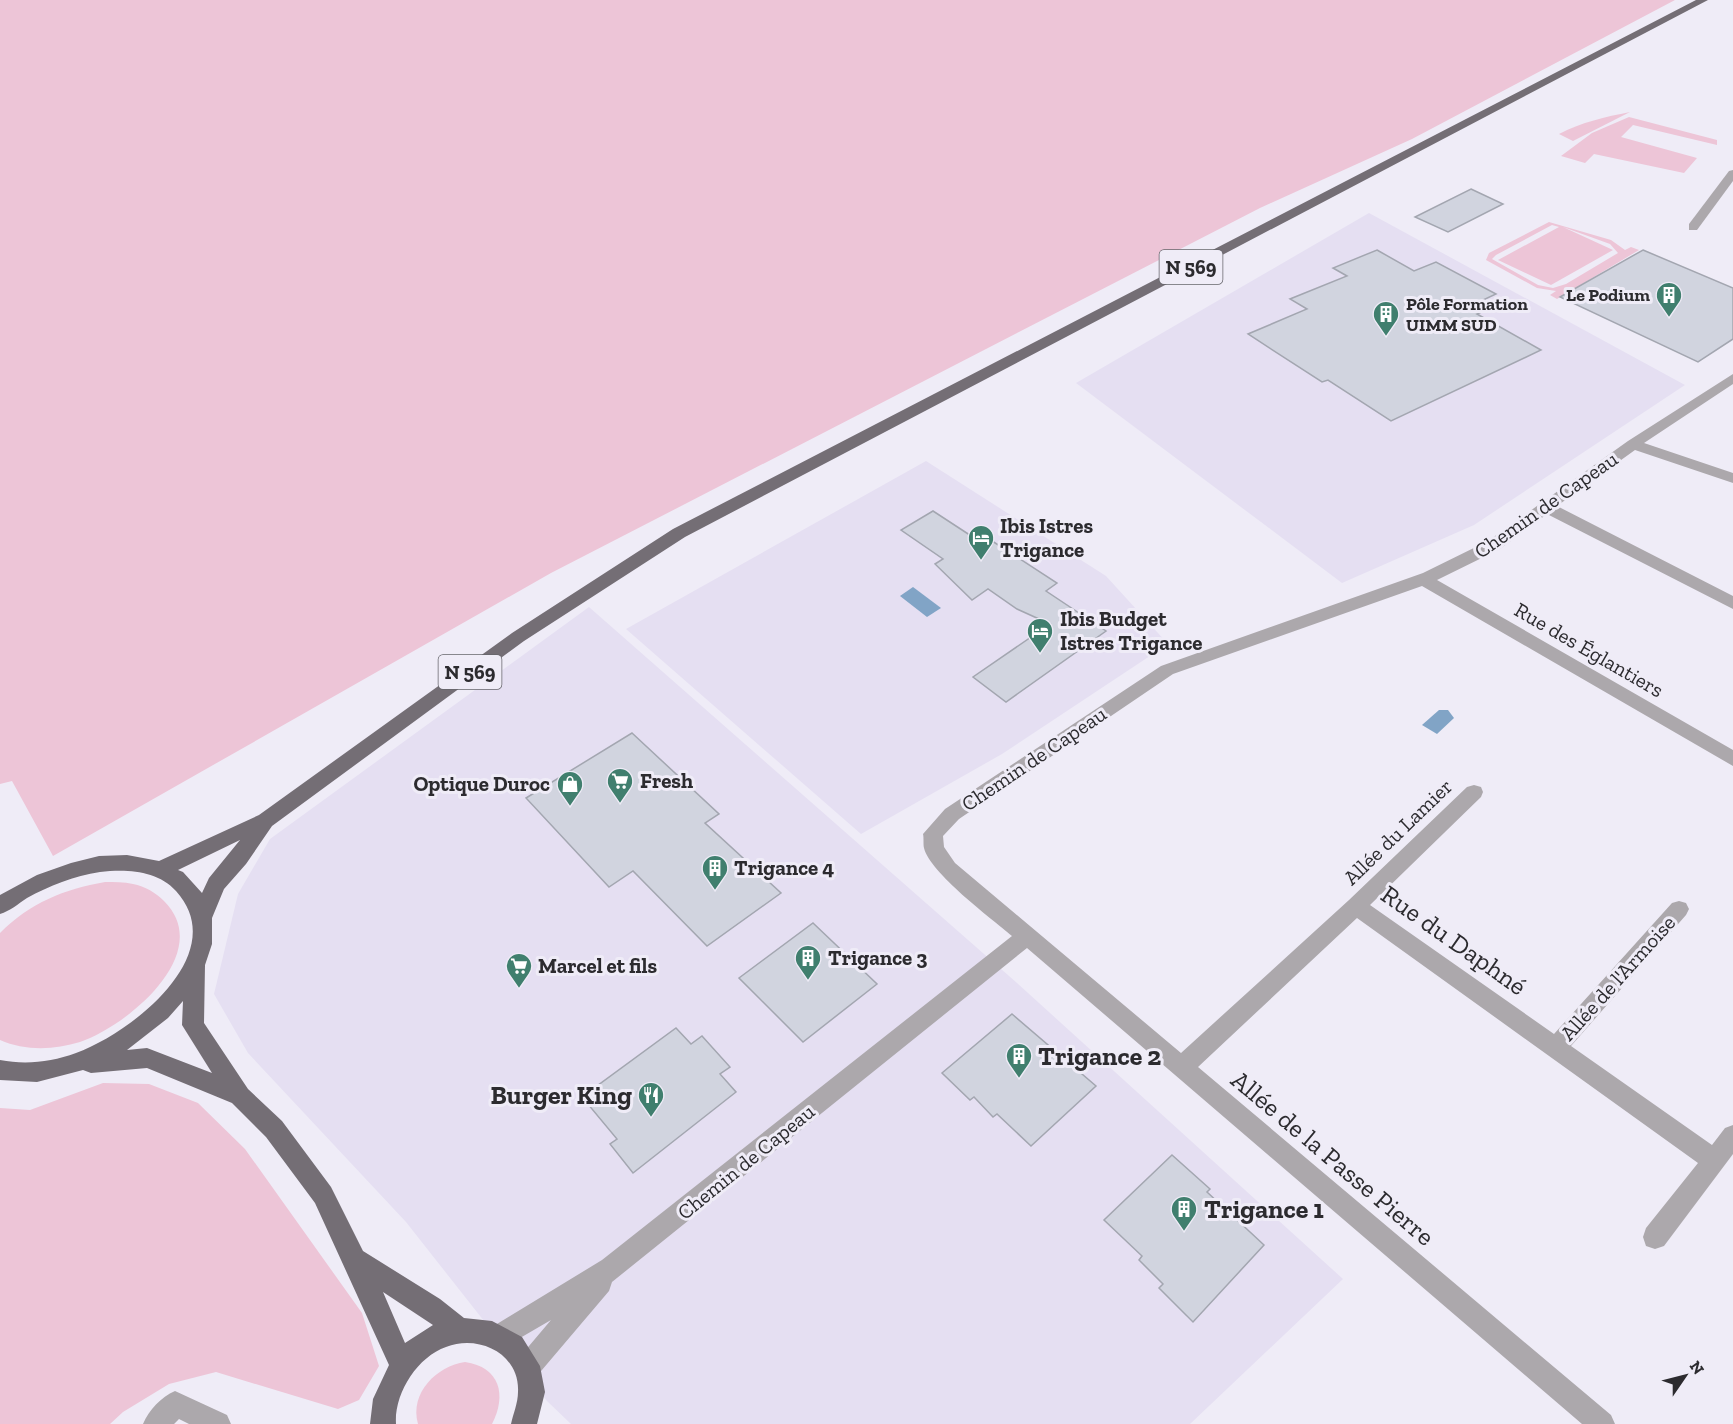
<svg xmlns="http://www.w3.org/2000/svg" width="1733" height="1424" font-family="'Zilla Slab',serif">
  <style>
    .built { fill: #e5dff2 }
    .green { fill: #edc5d7; fill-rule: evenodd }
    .water { fill: #81a4c6 }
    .building { fill: #d1d4df; stroke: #a3a6b0; stroke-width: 1.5 }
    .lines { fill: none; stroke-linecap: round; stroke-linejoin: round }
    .minor { fill: #aca8ac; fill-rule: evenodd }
    .major { fill: #746e75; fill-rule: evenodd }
    .labels { text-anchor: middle; stroke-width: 6; stroke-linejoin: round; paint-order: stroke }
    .far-poi-label { font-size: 18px; font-weight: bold; fill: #2c2b2f; stroke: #efecf7; text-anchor: end }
    .shield { fill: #efecf7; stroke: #66656b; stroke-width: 1.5 }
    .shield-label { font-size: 20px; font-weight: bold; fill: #2c2b2f }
    .street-label { font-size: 21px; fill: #2c2b2f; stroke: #efecf7 }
    .poi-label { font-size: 21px; font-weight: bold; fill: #2c2b2f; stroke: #efecf7; text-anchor: start }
    .near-street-label { font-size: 26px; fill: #2c2b2f; stroke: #efecf7 }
    .near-poi-label { font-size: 26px; font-weight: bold; fill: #2c2b2f; stroke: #efecf7; text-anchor: start }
  </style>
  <rect width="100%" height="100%" fill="#efecf7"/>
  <!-- built -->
  <g class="built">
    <path d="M 1369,213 L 1685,385 L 1474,525 L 1342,583 L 1076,383 Z"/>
    <path d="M 926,461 L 1106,576 L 1168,644 L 1002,754 L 861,834 L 626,629 Z"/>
    <path d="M 589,607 L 1017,983 L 1343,1279 L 1190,1424 L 571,1424 L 547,1401 L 406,1222 L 248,1053 L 214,994 L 238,894 L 270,839 Z"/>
  </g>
  <!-- green -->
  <g class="green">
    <path d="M 0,0 L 1675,0 L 1412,139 L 1260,208 L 551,573 L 53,856 L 12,781 L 0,784 Z"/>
    <path d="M 1630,112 L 1573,141 L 1559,134 C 1582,122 1605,117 1630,112 Z"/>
    <path d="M 1629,117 L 1717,140 L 1717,145 L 1633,125 L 1621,137 L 1697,158 L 1684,173 L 1594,154 L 1585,163 L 1561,156 L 1592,133 Z"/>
    <path d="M 1549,222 L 1611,240 L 1625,250 L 1631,247 L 1639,250 L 1557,299 L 1550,295 L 1556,291 L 1537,288 L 1486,260 L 1489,253 ZM 1552,225 L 1559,227 L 1498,260 L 1551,285 L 1613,250 L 1563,227 L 1610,244 L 1618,253 L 1566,284 L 1553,288 L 1538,285 L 1492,259 L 1496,255 Z"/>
    <path d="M 105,882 C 114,882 124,882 133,884 C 145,886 156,893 164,901 C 216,953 127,1026 80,1042 C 54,1050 25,1051 0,1040 L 0,933 C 30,903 64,889 105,882 Z"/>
    <path d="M 103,1083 L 149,1084 L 198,1103 L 245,1149 L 362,1313 L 379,1366 L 359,1400 L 338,1409 L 216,1372 L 169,1384 L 123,1412 L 110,1424 L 0,1424 L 0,1108 L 30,1110 Z"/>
    <path d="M 465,1362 C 500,1367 507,1395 492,1424 L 418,1424 C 409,1393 437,1366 465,1362 Z"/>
  </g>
  <!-- water -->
  <g class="water">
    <path d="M 913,587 L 941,608 L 927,617 L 900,596 Z"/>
    <path d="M 1439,710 L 1448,710 L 1454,718 L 1437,734 L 1422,725 Z"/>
  </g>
  <!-- building -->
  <g class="building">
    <path d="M 1471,189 L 1503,204 L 1448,232 L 1415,217 Z"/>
    <path d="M 1377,250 L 1414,271 L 1436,262 L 1496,294 L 1483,300 L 1495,306 L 1477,314 L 1541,350 L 1391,421 L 1328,380 L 1322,382 L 1248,334 L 1307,309 L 1290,299 L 1347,276 L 1333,268 Z"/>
    <path d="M 1643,250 L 1733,288 L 1733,339 L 1698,362 L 1560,297 Z"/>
    <path d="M 933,511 L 982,543 L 989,539 L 1057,583 L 1046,591 L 1106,631 L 1006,702 L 973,677 L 1050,624 L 1017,609 L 988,589 L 972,600 L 935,564 L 943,559 L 901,530 Z"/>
    <path d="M 632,733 L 719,814 L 705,823 L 781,893 L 707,946 L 633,871 L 609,887 L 526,798 Z"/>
    <path d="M 813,923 L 877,984 L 803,1042 L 739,978 Z"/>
    <path d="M 1012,1014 L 1096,1086 L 1031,1146 L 997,1114 L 993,1117 L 974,1097 L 970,1100 L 942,1073 Z"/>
    <path d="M 676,1028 L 691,1044 L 702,1036 L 730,1067 L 720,1074 L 736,1092 L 633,1173 L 610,1144 L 617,1139 L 582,1097 Z"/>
    <path d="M 1172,1155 L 1210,1189 L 1207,1192 L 1264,1245 L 1193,1322 L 1159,1288 L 1163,1284 L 1139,1260 L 1142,1256 L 1104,1220 Z"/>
  </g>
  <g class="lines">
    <!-- minor -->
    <g class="minor">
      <path d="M 1733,170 L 1733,181 L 1697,230 L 1689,230 L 1689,224 L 1729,171 Z"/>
      <path d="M 1733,374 L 1733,384 L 1644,443 L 1733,473 L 1733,483 L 1635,450 L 1557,506 L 1733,596 L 1733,609 L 1547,514 L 1500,549 L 1437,580 L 1733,750 L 1733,766 L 1422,586 L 1173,674 L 959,819 L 943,836 L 944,847 L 955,863 L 1181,1053 L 1349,900 L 1467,787 L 1474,785 L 1481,787 L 1483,792 L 1481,797 L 1370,905 L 1554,1034 L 1672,903 L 1679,901 L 1686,903 L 1689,909 L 1686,915 L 1571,1046 L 1712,1145 L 1725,1128 L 1733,1125 L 1733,1154 L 1664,1246 L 1655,1249 L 1646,1246 L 1643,1237 L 1646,1228 L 1698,1163 L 1357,918 L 1198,1067 L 1611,1415 L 1615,1424 L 1582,1424 L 1027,948 L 612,1282 L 609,1291 L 536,1377 L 527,1381 L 518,1377 L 514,1368 L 518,1359 L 551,1320 L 501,1349 L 492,1345 L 488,1336 L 492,1327 L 602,1260 L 1012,936 C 991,918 930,873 924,848 C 923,844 924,838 923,834 L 945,809 L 1161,666 L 1423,573 L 1488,541 L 1628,441 Z"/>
      <path d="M 175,1391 L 227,1415 L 231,1424 L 189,1424 L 179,1419 L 174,1424 L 143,1424 C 149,1410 161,1397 175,1391 Z"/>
    </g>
    <!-- major -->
    <path class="major" d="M 1696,0 L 1708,0 L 685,537 L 524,641 L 272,826 L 246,864 L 224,889 L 212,918 L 212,944 L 205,965 L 204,1023 L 248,1089 L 282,1121 L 331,1187 L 363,1251 L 440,1299 L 464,1318 L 492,1321 L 522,1337 L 540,1366 L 545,1392 L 537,1424 L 511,1424 C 513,1414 518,1403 518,1392 C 520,1354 479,1334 446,1347 C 417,1357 394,1394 396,1424 L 370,1424 L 373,1399 L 389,1365 L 315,1203 L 266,1137 L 232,1103 L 147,1068 L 91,1073 L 83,1070 L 37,1082 L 0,1080 L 0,1060 C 26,1065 51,1062 76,1053 C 131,1033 233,954 176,891 C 157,870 126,869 100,872 C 74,876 49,886 27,898 C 18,904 10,911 0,914 L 0,895 L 37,875 L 71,863 L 99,856 L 127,855 L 159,861 L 259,815 L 512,633 L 673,529 ZM 240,840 L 209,878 L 202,893 L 183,872 L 178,870 ZM 183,1001 L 182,1025 L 212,1073 L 147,1048 L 127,1050 L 168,1018 ZM 383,1292 L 433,1325 L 405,1343 Z"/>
  </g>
  <!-- icons -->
  <defs>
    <g id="building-pin" transform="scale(1.35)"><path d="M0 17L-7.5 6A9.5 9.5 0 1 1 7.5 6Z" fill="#407f6e" stroke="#efecf7"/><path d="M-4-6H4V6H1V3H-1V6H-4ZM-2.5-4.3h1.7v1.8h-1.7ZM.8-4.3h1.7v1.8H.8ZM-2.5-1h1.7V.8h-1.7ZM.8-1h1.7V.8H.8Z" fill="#fff"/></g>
    <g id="hotel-pin" transform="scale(1.35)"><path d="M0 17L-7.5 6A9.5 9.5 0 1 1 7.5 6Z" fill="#407f6e" stroke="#efecf7"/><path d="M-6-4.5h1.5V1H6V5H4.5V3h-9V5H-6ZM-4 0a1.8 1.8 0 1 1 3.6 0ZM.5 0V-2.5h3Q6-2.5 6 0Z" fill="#fff"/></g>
    <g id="supermarket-pin" transform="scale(1.35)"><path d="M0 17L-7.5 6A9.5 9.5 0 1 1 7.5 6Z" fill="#407f6e" stroke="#efecf7"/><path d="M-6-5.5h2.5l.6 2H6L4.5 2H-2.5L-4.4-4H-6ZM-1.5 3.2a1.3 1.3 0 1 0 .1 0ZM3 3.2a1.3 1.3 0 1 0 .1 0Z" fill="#fff"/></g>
    <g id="shop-pin" transform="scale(1.35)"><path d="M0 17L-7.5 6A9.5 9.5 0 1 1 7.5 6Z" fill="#407f6e" stroke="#efecf7"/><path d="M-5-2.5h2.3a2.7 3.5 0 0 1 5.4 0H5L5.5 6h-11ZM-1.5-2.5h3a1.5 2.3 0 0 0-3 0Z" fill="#fff"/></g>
    <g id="restaurant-pin" transform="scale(1.35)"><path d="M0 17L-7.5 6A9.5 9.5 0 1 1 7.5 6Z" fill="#407f6e" stroke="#efecf7"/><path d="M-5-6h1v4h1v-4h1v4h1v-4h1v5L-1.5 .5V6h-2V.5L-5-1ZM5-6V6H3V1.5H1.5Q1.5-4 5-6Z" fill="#fff"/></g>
  </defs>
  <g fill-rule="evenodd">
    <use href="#building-pin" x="1669" y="295"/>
    <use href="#building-pin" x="1386" y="314"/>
    <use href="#hotel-pin" x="981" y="538"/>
    <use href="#hotel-pin" x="1040" y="631"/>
    <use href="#supermarket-pin" x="620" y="781"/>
    <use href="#shop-pin" x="570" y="784"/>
    <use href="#building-pin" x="715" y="868"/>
    <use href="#building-pin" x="808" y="958"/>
    <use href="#supermarket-pin" x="519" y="966"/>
    <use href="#building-pin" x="1019" y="1056"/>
    <use href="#restaurant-pin" x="651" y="1095"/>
    <use href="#building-pin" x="1184" y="1209"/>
  </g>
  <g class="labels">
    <!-- far-poi labels -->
    <g class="far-poi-label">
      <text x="1650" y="301">Le Podium</text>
      <text x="1406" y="310" text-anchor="start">Pôle Formation<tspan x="1406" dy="21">UIMM SUD</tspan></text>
    </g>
    <!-- shield labels -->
    <g class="shield">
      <rect x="1159.5" y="250" width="63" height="34" rx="4.5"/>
      <rect x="438.5" y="655" width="63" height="34" rx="4.5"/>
    </g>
    <g class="shield-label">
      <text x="1191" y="274">N 569</text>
      <text x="470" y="679">N 569</text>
    </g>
    <!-- street labels -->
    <g class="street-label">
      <text transform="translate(1546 505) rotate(-35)" y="7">Chemin de Capeau</text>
      <text transform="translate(1589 650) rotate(30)" y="7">Rue des Églantiers</text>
      <text transform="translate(1034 759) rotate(-34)" y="7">Chemin de Capeau</text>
      <text transform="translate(1398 832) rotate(-44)" y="7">Allée du Lamier</text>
      <text transform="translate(1618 978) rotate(-48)" y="7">Allée de l'Armoise</text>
      <text transform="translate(746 1162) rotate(-39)" y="7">Chemin de Capeau</text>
    </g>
    <!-- poi labels -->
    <g class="poi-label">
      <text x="1000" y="533">Ibis Istres<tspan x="1000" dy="24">Trigance</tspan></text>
      <text x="1060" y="626">Ibis Budget<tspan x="1060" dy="24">Istres Trigance</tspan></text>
      <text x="640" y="788">Fresh</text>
      <text x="550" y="791" text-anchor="end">Optique Duroc</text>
      <text x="734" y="875">Trigance 4</text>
      <text x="828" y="965">Trigance 3</text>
      <text x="538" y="973">Marcel et fils</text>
    </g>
    <!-- near-street labels -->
    <g class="near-street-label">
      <text transform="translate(1454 940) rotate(35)" y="9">Rue du Daphné</text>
      <text transform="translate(1333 1158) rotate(40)" y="9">Allée de la Passe Pierre</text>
    </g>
    <!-- near-poi labels -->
    <g class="near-poi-label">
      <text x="1038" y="1065">Trigance 2</text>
      <text x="632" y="1104" text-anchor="end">Burger King</text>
      <text x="1204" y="1218">Trigance 1</text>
    </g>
  </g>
  <!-- north arrow -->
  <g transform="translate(1685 1376) rotate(55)" stroke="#efecf7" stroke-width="4.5" paint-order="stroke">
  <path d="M0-4.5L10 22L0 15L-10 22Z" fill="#2c2b2f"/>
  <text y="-9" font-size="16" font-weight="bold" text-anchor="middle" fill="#2c2b2f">N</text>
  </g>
</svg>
